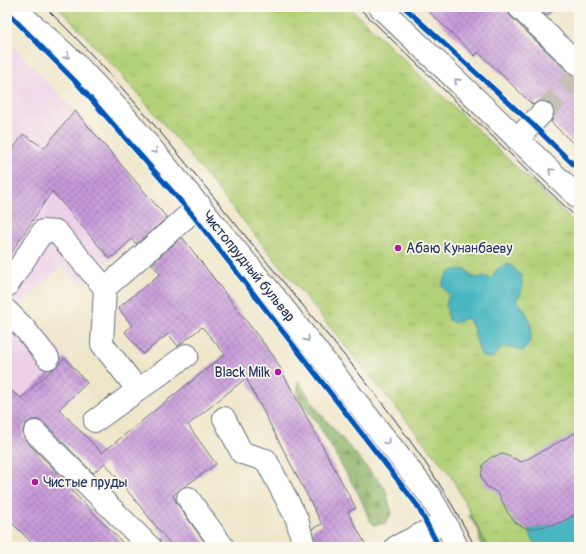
<svg xmlns="http://www.w3.org/2000/svg" width="586" height="554" font-family="Pangolin,sans-serif">
  <style>
    .built { fill: #edd0e8 }
    .forest { fill: url(#forest-firs); stroke: #547063 }
    .park { fill: url(#park-tufts); stroke: #66806a }
    .water { fill: #48b7c1; stroke: #327390 }
    .building { fill: url(#building-cross-hatch) }
    .lines { fill: none; stroke-linecap: round; stroke-linejoin: round }
    .minor-tunnel { stroke: #c5c1b4; stroke-width: 22; stroke-dasharray: 22 11; stroke-linecap: butt }
    .minor-casing { stroke: #656f83; stroke-width: 24 }
    .major-casing { stroke: #656f83; stroke-width: 24 }
    .minor { stroke: #fff; stroke-width: 22 }
    .major { stroke: #fff; stroke-width: 22 }
    .tram { stroke: #1b2f5e; stroke-width: 1 }
    .cycleway-casing { stroke: #fbf7ec; stroke-width: 8 }
    .cycleway { stroke: #0057b8; stroke-width: 5 }
    .oneway { stroke: #8d97ae }
    .poi-dot { fill: #b5179e; stroke: #fbf7ec; stroke-width: 1.5 }
    .labels { text-anchor: middle; stroke-width: 3.5; stroke-linejoin: round; paint-order: stroke }
    .poi-label { font-size: 14px; fill: #1b2f5e; stroke: #fbf7ec; text-anchor: start }
    .street-label { font-size: 14px; fill: #1b2f5e; stroke: #fbf7ec }
  </style>
  <defs>
    <pattern id="forest-firs" width="22" height="20" patternUnits="userSpaceOnUse"><rect width="22" height="20" fill="#8db268"/><path d="M5 1l3.5 6h-7zM16 11l3.5 6h-7z" fill="#729159"/></pattern>
    <pattern id="park-tufts" width="24" height="20" patternUnits="userSpaceOnUse"><rect width="24" height="20" fill="#b2d077"/><path d="M3 7l-1-3M5 7V3M7 7l1-3M15 17l-1-3M17 17v-4M19 17l1-3" fill="none" stroke="#98b369"/></pattern>
    <pattern id="building-cross-hatch" width="8" height="8" patternUnits="userSpaceOnUse"><rect width="8" height="8" fill="#c699d9"/><path d="M0 0l8 8M0 8l8-8" fill="none" stroke="#a07db3"/></pattern>
  </defs>
  <rect width="100%" height="100%" fill="#fbf7ec"/>
  <filter id="ink" filterUnits="userSpaceOnUse"><feTurbulence type="fractalNoise" baseFrequency=".025" numOctaves="2"/><feDisplacementMap in="SourceGraphic" scale="8" xChannelSelector="R" yChannelSelector="G"/><feConvolveMatrix kernelMatrix="1 2 1 2 8 2 1 2 1" color-interpolation-filters="sRGB"/></filter>
  <filter id="wash" filterUnits="userSpaceOnUse"><feTurbulence type="fractalNoise" baseFrequency=".012" numOctaves="4" result="noise"/><feDisplacementMap in="SourceGraphic" scale="16" xChannelSelector="R" yChannelSelector="G"/><feGaussianBlur stdDeviation="0.9" result="paint"/><feColorMatrix in="noise" values="0 0 0 0 0 0 0 0 0 0 0 0 0 0 0 0 0 1.4 0 .05"/><feComposite in="paint" operator="in"/></filter>
  <g filter="url(#wash)">
    <rect width="100%" height="100%" fill="#efe6c9"/>
    <!-- built -->
    <path class="built" d="M 7,40 L 75,111 L 169,220 L 139,246 L 132,239 L 80,285 L 61,266 L 20,306 L 87,383 L 59,409 L 75,425 L 74,427 L 31,408 L 7,431 Z"/>
    <!-- forest -->
    <g class="forest">
      <path d="M 298,381 L 320,413 L 385,488 L 392,513 L 386,523 L 374,525 L 370,521 L 361,499 L 318,424 L 298,399 Z"/>
      <path d="M 473,511 L 495,547 L 483,547 L 480,543 L 479,531 L 469,516 Z"/>
    </g>
    <!-- park -->
    <path class="park" d="M 58,7 L 349,7 L 579,227 L 579,547 L 488,547 L 450,474 L 180,143 L 119,72 Z"/>
    <!-- water -->
    <g class="water">
      <path d="M 507,264 C 522,270 528,288 516,300 C 530,312 539,338 522,352 L 516,348 L 503,347 C 493,355 496,362 481,355 C 476,344 475,324 467,318 L 454,323 L 449,320 L 446,305 L 449,295 L 442,286 C 445,272 453,268 467,270 L 473,278 L 486,277 L 492,279 C 495,270 498,267 507,264 Z"/>
      <path d="M 579,512 L 579,547 L 536,547 L 528,529 C 547,527 563,523 579,512 Z"/>
    </g>
    <g id="blocks">
      <!-- building -->
      <g class="building">
        <path d="M 424,7 L 507,7 L 510,16 L 570,74 L 579,77 L 579,149 L 551,122 L 554,116 L 554,110 L 550,104 L 545,101 L 539,101 L 533,105 L 478,52 L 475,56 Z"/>
        <path d="M 537,7 L 556,7 L 547,16 Z"/>
        <path d="M 75,111 L 167,218 L 136,244 L 132,239 L 110,259 L 52,191 L 7,259 L 7,159 L 23,134 L 44,148 Z"/>
        <path d="M 182,237 L 274,357 L 356,508 L 348,512 L 367,547 L 319,547 L 312,529 L 322,524 L 246,378 L 188,425 L 216,464 L 173,495 L 178,505 L 208,547 L 173,547 L 105,463 L 93,473 L 44,423 L 38,420 L 31,420 L 26,423 L 23,429 L 23,435 L 26,441 L 74,489 L 72,491 L 127,547 L 36,547 L 7,518 L 7,388 L 21,398 L 65,358 L 87,383 L 59,409 L 102,453 L 225,354 L 202,327 L 178,346 L 168,334 L 143,354 L 125,332 L 132,325 L 118,308 L 160,274 L 152,264 Z"/>
        <path d="M 579,431 L 579,512 L 562,522 L 547,526 L 528,529 L 516,523 L 508,513 L 498,493 L 486,486 L 481,477 L 483,465 L 491,457 L 503,454 L 522,462 Z"/>
      </g>
    </g>
  </g>
  <g filter="url(#ink)">
    <use href="#blocks" fill-opacity="0" stroke="#656f83" stroke-width="1"/>
    <g class="lines">
      <!-- minor-tunnel -->
      <path class="minor-tunnel" d="M 542,113 L 578,76"/>
      <!-- minor casing -->
      <g class="minor-casing">
        <g id="minor">
          <path d="M 519,7 L 579,65"/>
          <path d="M 517,139 L 542,113"/>
          <path d="M 7,286 L 43,231 L 57,232 L 105,288"/>
          <path d="M 7,311 L 24,328 L 48,358"/>
          <path d="M 138,390 L 187,355"/>
          <path d="M 224,418 L 242,453 L 266,460 L 297,519 L 304,547"/>
          <path d="M 95,421 L 138,390 L 102,344 L 105,288 L 200,205"/>
          <path d="M 35,432 L 150,547"/>
          <path d="M 188,498 L 223,547"/>
          <path d="M 396,547 L 445,522"/>
        </g>
      </g>
      <!-- major casing -->
      <g class="major-casing">
        <g id="major">
          <path d="M 13,7 L 75,63 L 123,114 L 274,296 L 430,496 L 445,522 L 457,547"/>
          <path d="M 380,7 L 579,198"/>
        </g>
      </g>
      <!-- minor -->
      <use href="#minor" class="minor"/>
      <!-- major -->
      <use href="#major" class="major"/>
      <!-- tram -->
      <g class="tram">
        <path d="M 45,7 C 126,85 195,175 266,261 C 340,351 424,444 475,547"/>
        <path d="M 358,7 L 579,220"/>
      </g>
      <!-- cycleway casing -->
      <g class="cycleway-casing">
        <g id="cycleway">
          <path d="M 404,7 L 532,124 L 579,170"/>
          <path d="M 7,12 L 76,82 L 191,213 L 417,505 L 439,547"/>
        </g>
      </g>
      <!-- cycleway -->
      <use href="#cycleway" class="cycleway"/>
    </g>
    <!-- one-way arrows -->
    <defs><path id="oneway-chevron" d="M-2-3.5L2.5 0L-2 3.5" fill="none" stroke-width="1.6" stroke-linecap="round" stroke-linejoin="round"/></defs>
    <g class="oneway">
      <use href="#oneway-chevron" transform="translate(67 56) rotate(41)"/>
      <use href="#oneway-chevron" transform="translate(457 81) rotate(-136)"/>
      <use href="#oneway-chevron" transform="translate(155 151) rotate(50)"/>
      <use href="#oneway-chevron" transform="translate(551 171) rotate(-137)"/>
      <use href="#oneway-chevron" transform="translate(307 339) rotate(52)"/>
      <use href="#oneway-chevron" transform="translate(387 442) rotate(52)"/>
    </g>
  </g>
  <!-- markers -->
  <g class="poi-dot">
    <circle cx="398" cy="248" r="4"/>
    <circle cx="278" cy="372" r="4"/>
    <circle cx="35" cy="482" r="4"/>
  </g>
  <g class="labels">
    <!-- poi labels -->
    <g class="poi-label">
      <text x="406" y="253">Абаю Кунанбаеву</text>
      <text x="270" y="377" text-anchor="end">Black Milk</text>
      <text x="43" y="487">Чистые пруды</text>
    </g>
    <!-- street labels -->
    <g class="street-label">
      <text transform="translate(249 266) rotate(51)" y="5">Чистопрудный бульвар</text>
    </g>
  </g>
  <!-- margin -->
  <rect width="586" height="554" fill="none" stroke="#fbf7ec" stroke-width="24"/>
</svg>
